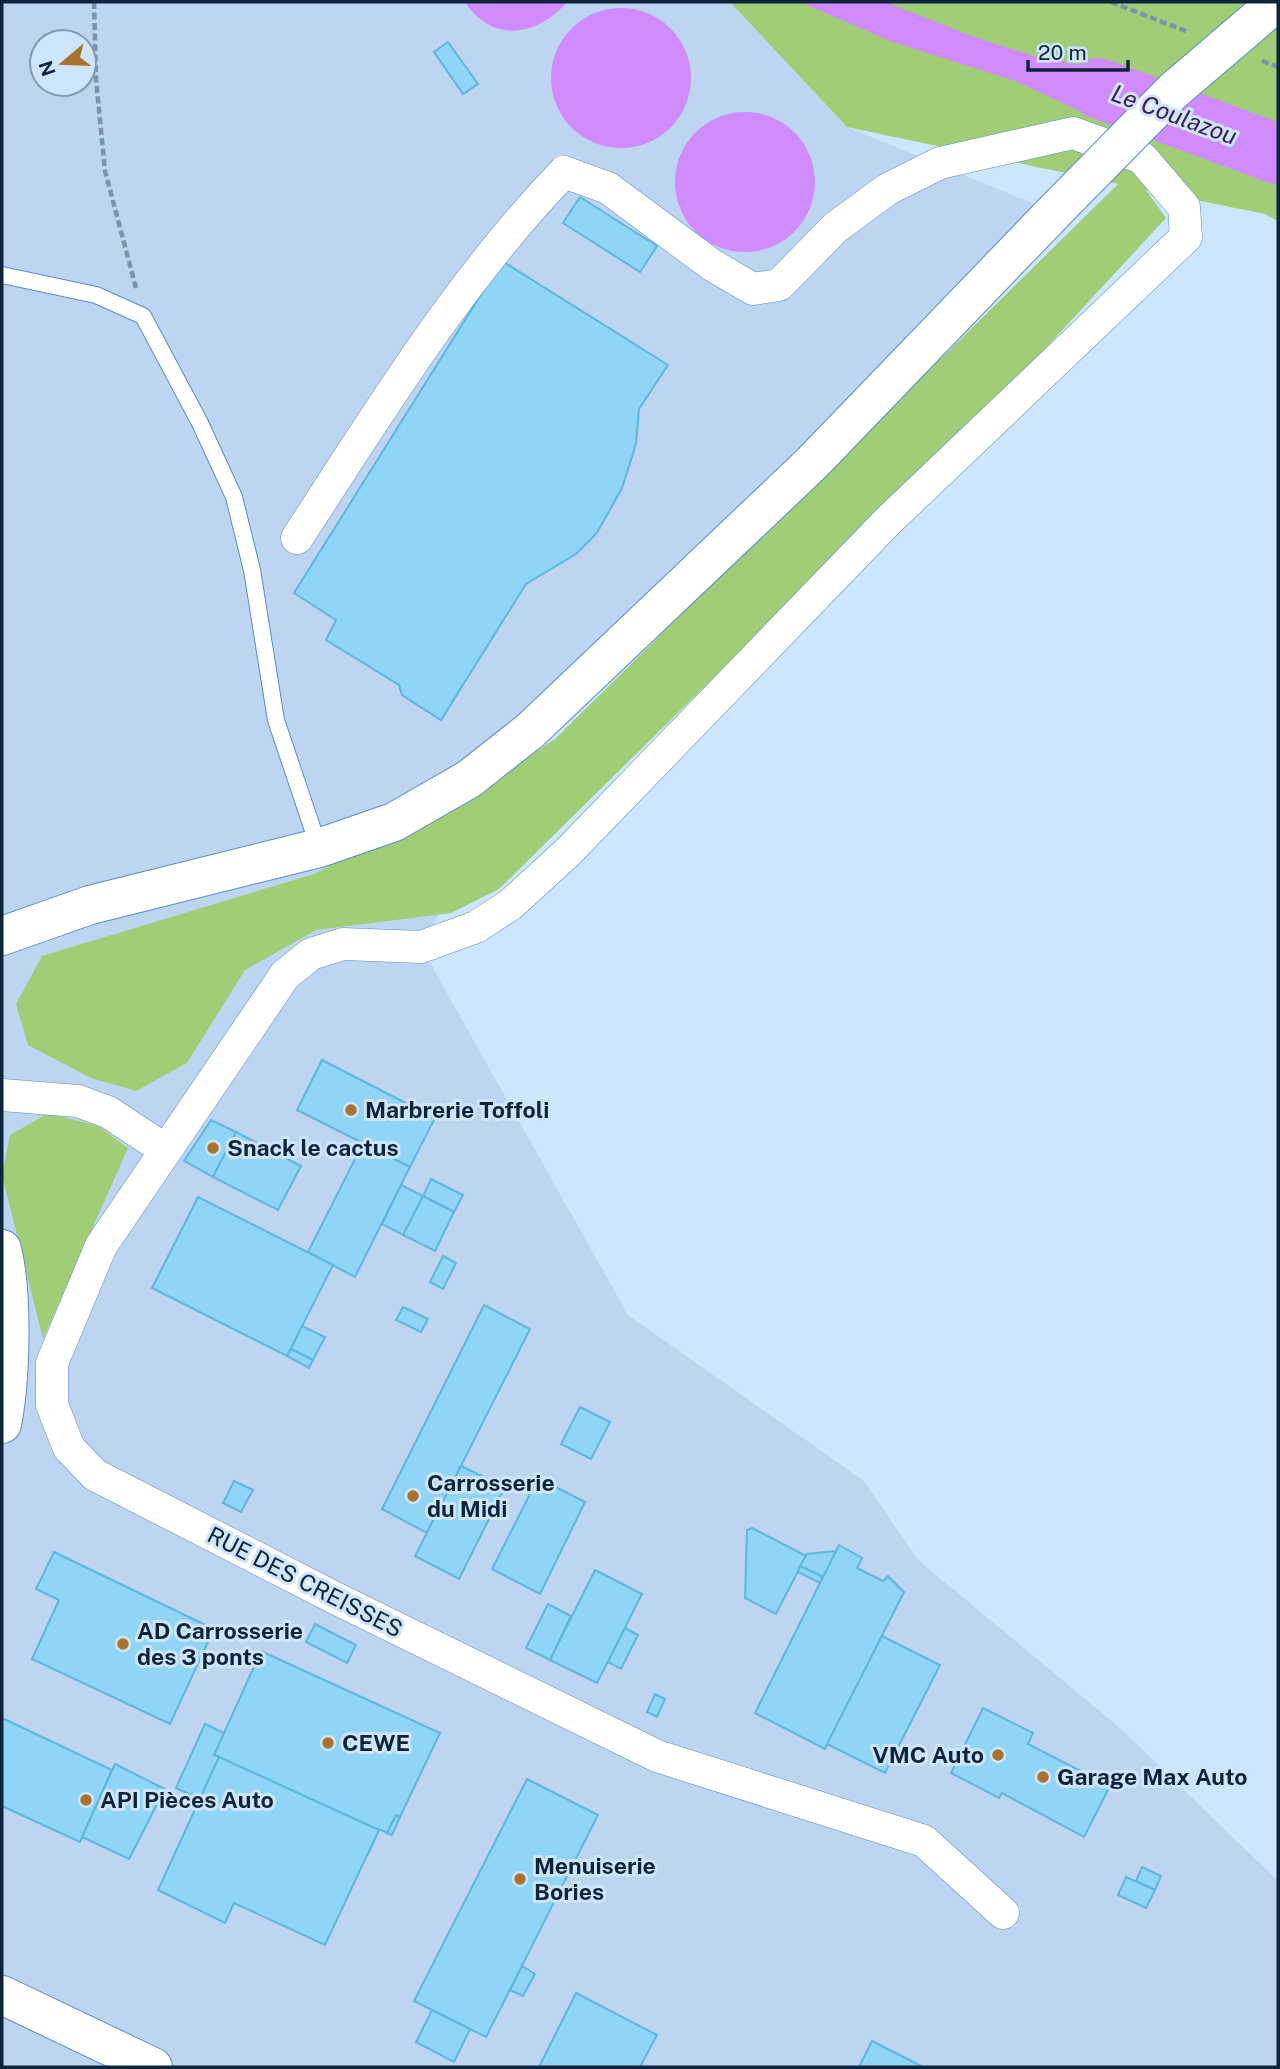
<svg xmlns="http://www.w3.org/2000/svg" width="1280" height="2069" font-family="'Public Sans',sans-serif">
  <style>
    .built { fill: #bdd5f0; fill-rule: evenodd }
    .green { fill: #a1cd76 }
    .water { fill: #d08cfc }
    .lines { fill: none; stroke-linecap: round; stroke-linejoin: round }
    .river { stroke: #d08cfc; stroke-width: 60 }
    .building { fill: #90d4f6; stroke: #5fb7e1; stroke-width: 2 }
    .service-casing { stroke: #578ec7; stroke-width: 18 }
    .minor-casing { stroke: #578ec7; stroke-width: 33 }
    .primary-casing { stroke: #578ec7; stroke-width: 40 }
    .path { stroke: #7c93ab; stroke-width: 4.5; stroke-dasharray: 7 3.5; stroke-linecap: butt }
    .service { stroke: #fff; stroke-width: 16 }
    .minor { stroke: #fff; stroke-width: 32 }
    .primary { stroke: #fff; stroke-width: 38 }
    .primary-bridge-casing { stroke: #578ec7; stroke-width: 40; stroke-linecap: butt }
    .primary-bridge { stroke: #fff; stroke-width: 38 }
    .poi-dot { fill: #a8742d; stroke: #cee5fe; stroke-width: 2.5 }
    .labels { text-anchor: middle; stroke-width: 6; stroke-linejoin: round; paint-order: stroke }
    .poi-label { font-size: 23px; font-weight: bold; fill: #0e243b; stroke: #cee5fe; text-anchor: start }
    .street-label { font-size: 23px; fill: #0e243b; stroke: #cee5fe }
    .water-label { font-size: 24px; font-style: italic; fill: #42165b; stroke: #cee5fe }
  </style>
  <rect width="100%" height="100%" fill="#cee5fe"/>
  <!-- built -->
  <path class="built" d="M 2,2 L 730,2 L 847,127 L 1054,212 L 551,712 L 421,947 L 628,1315 L 864,1481 L 918,1560 L 1121,1729 L 1278,1881 L 1278,2067 L 2,2067 ZM 42,42 L 84,42 L 84,84 L 42,84 Z"/>
  <!-- green -->
  <g class="green">
    <path d="M 730,2 L 1278,2 L 1278,221 L 1265,214 L 1146,190 L 1166,218 L 1016,380 L 499,889 L 451,913 L 316,930 L 245,970 L 187,1063 L 136,1091 L 91,1078 L 28,1045 L 16,1004 L 42,956 L 314,874 L 487,784 L 555,739 L 1118,184 L 847,127 Z"/>
    <path d="M 48,1113 L 98,1126 L 128,1148 L 43,1339 L 2,1175 L 10,1135 Z"/>
  </g>
  <!-- water -->
  <g class="water">
    <path d="M 465,2 L 567,2 C 538,36 492,44 465,2 Z"/>
    <path d="M 800,2 L 885,2 L 977,38 L 1034,56 L 1127,74 L 1168,88 L 1127,124 L 1078,110 L 1015,81 L 890,41 Z"/>
    <circle cx="621" cy="78" r="70"/>
    <circle cx="745" cy="182" r="70"/>
  </g>
  <g class="lines">
    <!-- river -->
    <path class="river" d="M 1098,88 L 1278,154"/>
  </g>
  <!-- building -->
  <g class="building">
    <path d="M 448,42 L 478,84 L 463,94 L 434,52 Z"/>
    <path d="M 580,197 L 657,246 L 640,272 L 563,223 Z"/>
    <path d="M 502,261 L 668,365 L 639,409 L 636,444 L 622,488 L 597,533 L 576,554 L 526,584 L 441,720 L 402,695 L 399,685 L 326,640 L 336,620 L 294,593 Z"/>
    <path d="M 322,1060 L 435,1118 L 410,1167 L 297,1110 Z"/>
    <path d="M 211,1120 L 236,1132 L 213,1177 L 184,1161 Z"/>
    <path d="M 236,1132 L 301,1166 L 278,1210 L 213,1177 Z"/>
    <path d="M 363,1143 L 410,1167 L 355,1277 L 308,1252 Z"/>
    <path d="M 431,1179 L 463,1195 L 454,1212 L 423,1196 Z"/>
    <path d="M 401,1185 L 423,1196 L 403,1235 L 382,1224 Z"/>
    <path d="M 423,1196 L 454,1212 L 435,1251 L 403,1235 Z"/>
    <path d="M 198,1197 L 333,1265 L 287,1356 L 152,1288 Z"/>
    <path d="M 443,1256 L 456,1263 L 443,1289 L 430,1282 Z"/>
    <path d="M 484,1305 L 530,1329 L 427,1533 L 382,1509 Z"/>
    <path d="M 403,1307 L 428,1319 L 421,1332 L 396,1320 Z"/>
    <path d="M 302,1326 L 325,1337 L 313,1360 L 291,1349 Z"/>
    <path d="M 291,1349 L 313,1360 L 309,1368 L 287,1356 Z"/>
    <path d="M 580,1407 L 610,1422 L 591,1459 L 561,1444 Z"/>
    <path d="M 461,1466 L 505,1487 L 459,1579 L 415,1556 Z"/>
    <path d="M 538,1478 L 585,1502 L 540,1594 L 492,1569 Z"/>
    <path d="M 234,1481 L 253,1490 L 241,1512 L 223,1503 Z"/>
    <path d="M 752,1528 L 806,1556 L 776,1614 L 745,1598 L 747,1530 Z"/>
    <path d="M 839,1545 L 862,1558 L 857,1568 L 883,1581 L 888,1576 L 904,1592 L 825,1749 L 755,1713 Z"/>
    <path d="M 836,1551 L 823,1577 L 800,1566 L 807,1554 Z"/>
    <path d="M 54,1552 L 214,1629 L 170,1724 L 32,1659 L 59,1600 L 36,1589 Z"/>
    <path d="M 800,1566 L 823,1577 L 820,1583 L 798,1572 Z"/>
    <path d="M 595,1570 L 642,1594 L 597,1683 L 550,1660 Z"/>
    <path d="M 548,1604 L 571,1616 L 550,1660 L 526,1648 Z"/>
    <path d="M 315,1624 L 356,1645 L 347,1663 L 306,1642 Z"/>
    <path d="M 625,1628 L 638,1635 L 621,1669 L 608,1662 Z"/>
    <path d="M 882,1636 L 940,1665 L 885,1773 L 827,1744 Z"/>
    <path d="M 261,1651 L 440,1733 L 400,1817 L 396,1815 L 387,1833 L 379,1829 L 368,1854 L 379,1830 L 214,1755 Z"/>
    <path d="M 655,1694 L 665,1699 L 657,1717 L 647,1712 Z"/>
    <path d="M 983,1708 L 1033,1733 L 1028,1744 L 1110,1786 L 1084,1837 L 1002,1793 L 999,1798 L 951,1773 Z"/>
    <path d="M 2,1718 L 112,1770 L 80,1842 L 2,1806 Z"/>
    <path d="M 205,1724 L 224,1733 L 214,1755 L 219,1757 L 200,1799 L 176,1788 Z"/>
    <path d="M 219,1757 L 379,1830 L 325,1945 L 234,1903 L 225,1923 L 158,1890 Z"/>
    <path d="M 115,1764 L 165,1789 L 129,1859 L 82,1837 Z"/>
    <path d="M 527,1779 L 598,1815 L 486,2037 L 414,2001 Z"/>
    <path d="M 396,1815 L 400,1817 L 392,1835 L 387,1833 Z"/>
    <path d="M 1142,1867 L 1161,1876 L 1155,1890 L 1136,1881 Z"/>
    <path d="M 1126,1877 L 1155,1890 L 1146,1908 L 1118,1895 Z"/>
    <path d="M 522,1966 L 535,1974 L 523,1996 L 510,1990 Z"/>
    <path d="M 576,1993 L 657,2035 L 640,2067 L 539,2067 Z"/>
    <path d="M 432,2010 L 470,2029 L 454,2062 L 416,2042 Z"/>
    <path d="M 872,2041 L 923,2067 L 859,2067 Z"/>
  </g>
  <g class="lines">
    <!-- service casing -->
    <g class="service-casing">
      <path id="service" d="M 2,275 L 96,295 L 143,316 L 200,423 L 234,497 L 252,570 L 276,720 L 319,848"/>
    </g>
    <!-- minor casing -->
    <g class="minor-casing">
      <g id="minor">
        <path d="M 297,538 C 380,411 458,282 564,172 L 608,188 L 712,265 L 753,289 L 779,285 L 836,227 L 888,189 L 940,163 L 1073,133 L 1142,158 L 1184,207 L 1186,237 L 888,521 L 568,852 L 510,905 L 476,927 L 421,947 L 343,944 L 311,954 L 285,975 L 101,1246 L 52,1363 L 52,1405 L 69,1448 L 95,1475 L 337,1599 L 657,1756 L 924,1841 L 1003,1913"/>
        <path d="M 2,1095 L 78,1101 L 108,1112 L 164,1149"/>
      </g>
    </g>
    <!-- primary casing -->
    <g class="primary-casing">
      <g id="primary">
        <path d="M 2,936 L 90,905 L 319,848 L 394,822 L 469,779 L 531,730 L 812,463 L 1054,212"/>
        <path d="M 2,1249 C 13,1293 11,1379 2,1424"/>
        <path d="M 2,1995 L 153,2067"/>
      </g>
    </g>
    <!-- path -->
    <g class="path">
      <path d="M 94,2 L 96,79 L 105,171 L 136,288"/>
      <path d="M 1111,2 L 1188,32"/>
      <path d="M 1262,61 L 1278,67"/>
    </g>
    <!-- service -->
    <use href="#service" class="service"/>
    <!-- minor -->
    <use href="#minor" class="minor"/>
    <!-- primary -->
    <use href="#primary" class="primary"/>
    <!-- primary-bridge casing -->
    <g class="primary-bridge-casing">
      <path id="primary-bridge" d="M 1054,212 L 1173,91 L 1276,3"/>
    </g>
    <!-- primary-bridge -->
    <use href="#primary-bridge" class="primary-bridge"/>
  </g>
  <!-- markers -->
  <g class="poi-dot">
    <circle cx="351" cy="1110" r="7"/>
    <circle cx="213" cy="1148" r="7"/>
    <circle cx="413" cy="1496" r="7"/>
    <circle cx="123" cy="1644" r="7"/>
    <circle cx="328" cy="1743" r="7"/>
    <circle cx="998" cy="1755" r="7"/>
    <circle cx="1043" cy="1777" r="7"/>
    <circle cx="86" cy="1800" r="7"/>
    <circle cx="520" cy="1879" r="7"/>
  </g>
  <g class="labels">
    <!-- poi labels -->
    <g class="poi-label">
      <text x="365" y="1118">Marbrerie Toffoli</text>
      <text x="227" y="1156">Snack le cactus</text>
      <text x="427" y="1491">Carrosserie<tspan x="427" dy="26">du Midi</tspan></text>
      <text x="137" y="1639">AD Carrosserie<tspan x="137" dy="26">des 3 ponts</tspan></text>
      <text x="342" y="1751">CEWE</text>
      <text x="984" y="1763" text-anchor="end">VMC Auto</text>
      <text x="1057" y="1785">Garage Max Auto</text>
      <text x="100" y="1808">API Pièces Auto</text>
      <text x="534" y="1874">Menuiserie<tspan x="534" dy="26">Bories</tspan></text>
    </g>
    <!-- street labels -->
    <g class="street-label">
      <text transform="translate(305 1582) rotate(27)" y="8">RUE DES CREISSES</text>
    </g>
    <!-- water labels -->
    <g class="water-label">
      <text transform="translate(1174 115) rotate(20)" y="8">Le Coulazou</text>
    </g>
  </g>
  <!-- border -->
  <rect width="1280" height="2069" fill="none" stroke="#0e243b" stroke-width="7"/>
  <!-- north arrow -->
  <g transform="translate(63 63) rotate(251)"><circle r="33" fill="#cee5fe" stroke="#8198b0" stroke-width="2"/>
  <path d="M0-5L12 26L0 18L-12 26Z" fill="#a8742d"/>
  <text y="-10" font-size="19" font-weight="bold" text-anchor="middle" fill="#0e243b">N</text>
  </g>
  <!-- scale -->
  <path d="M1028 60v10h100v-10" fill="none" stroke="#0e243b" stroke-width="3.5"/>
  <text x="1038" y="60" font-size="21" fill="#0e243b" stroke="#cee5fe" stroke-width="5" paint-order="stroke">20 m</text>
</svg>
